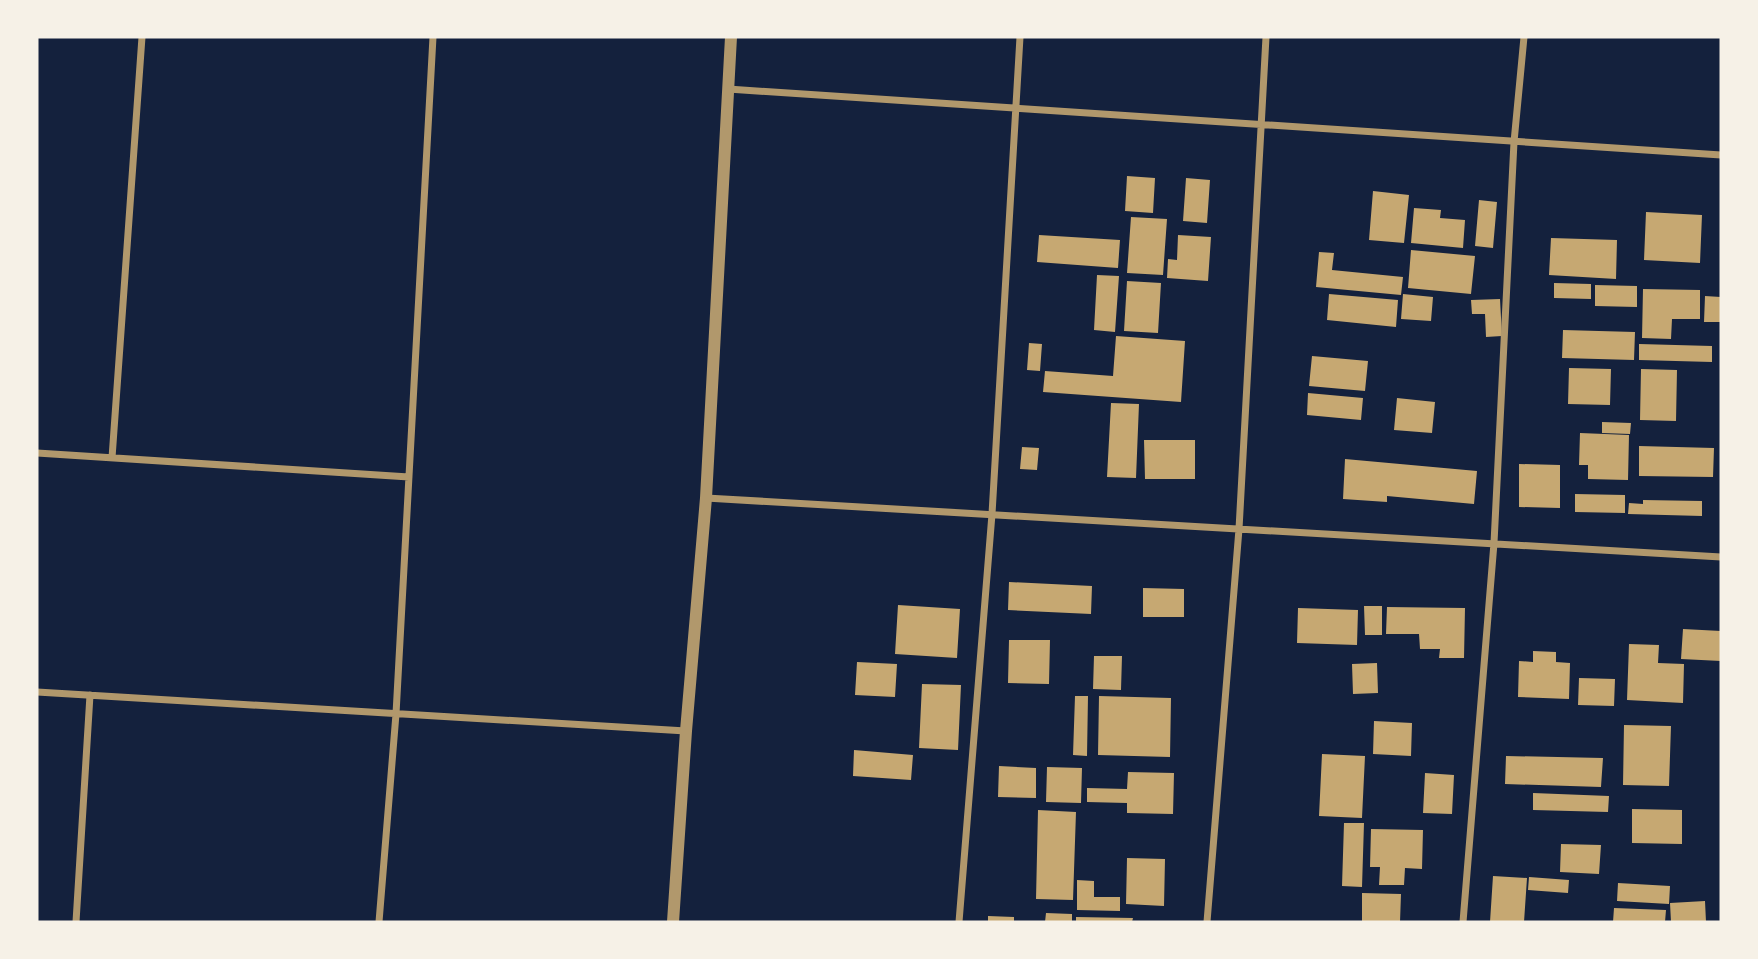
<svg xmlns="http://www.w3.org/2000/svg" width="1758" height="959" viewBox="0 0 1758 959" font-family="Mulish,sans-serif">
  <rect width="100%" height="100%" fill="#14213d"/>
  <path fill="#c6a872" d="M1127,176l28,2 -2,35 -28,-2z
    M1186,178l24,2 -3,43 -24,-2z
    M1373,191l36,4 -5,48 -35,-3z
    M1479,200l18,2 -4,46 -18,-2z
    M1414,208l27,2 -1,8 25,2 -2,28 -52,-5z
    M1646,212l56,3 -2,48 -56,-3z
    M1131,217l36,2 -4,56 -36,-2z
    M1039,235l81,5 -2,28 -81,-6z
    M1178,235l33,2 -3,44 -41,-3 1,-19 9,1z
    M1551,238l66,2 -1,39 -67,-4z
    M1411,250l64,6 -4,38 -63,-6z
    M1319,252l15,1 -2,17 71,7 -2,18 -85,-8z
    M1097,275l22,1 -4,56 -21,-2z
    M1127,281l34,2 -3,50 -34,-2z
    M1554,283l37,1v15l-37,-1z
    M1595,285l42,1v21l-42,-1z
    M1643,289l57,1v29h-28l-1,20 -29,-1z
    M1329,294l69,6 -2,27 -69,-7z
    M1403,294l30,3 -2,24 -30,-2z
    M1705,296l16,1v25h-17z
    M1500,299l2,37 -16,1 -1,-23h-13l-1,-14z
    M1563,330l72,2 -1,28 -72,-2z
    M1116,336l69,5 -4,61 -138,-10 2,-21 68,5z
    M1029,343l13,1 -2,27 -13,-1z
    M1639,344l73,2v16l-73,-2z
    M1312,356l56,5 -3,30 -56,-5z
    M1569,368l42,1 -1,36 -42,-1z
    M1641,369l36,1 -1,51 -36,-1z
    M1308,393l55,5 -2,22 -54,-5z
    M1397,398l38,4 -3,31 -38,-3z
    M1111,403l28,1 -3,74 -29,-1z
    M1602,422l29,1 -1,11 -28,-1z
    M1580,433l49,2 -1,45 -40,-1v-14h-9z
    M1144,440h51v39h-50z
    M1639,446l75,2 -1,29 -74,-1z
    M1022,447l17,1 -2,22 -17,-1z
    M1345,459l132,12 -3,33 -87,-8v6l-44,-3z
    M1519,464l41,1v43l-41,-1z
    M1575,494l50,1v18l-50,-1z
    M1643,500l59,1v15l-74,-2 1,-11 14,1z
    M1009,582l83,4 -1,28 -83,-4z
    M1143,588l41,1v28h-41z
    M898,605l62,4 -3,49 -62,-4z
    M1364,606h18v29h-17z
    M1387,607l78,1 -1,50h-25l1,-9h-20l-1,-15h-33z
    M1298,608l60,2 -1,35 -60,-2z
    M1683,629l38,2v30l-40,-2z
    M1009,640h41l-1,44 -41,-1z
    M1629,644l30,1 -1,18 26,1 -1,39 -56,-3z
    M1533,651l23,1v10l14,1 -1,36 -51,-2 1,-36 14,1z
    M1094,656h28l-1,34 -28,-1z
    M857,662l40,2 -2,33 -40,-2z
    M1377,663l1,30 -25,1 -1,-30z
    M1579,678l36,1 -1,27 -36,-1z
    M922,684l39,1 -3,65 -39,-2z
    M1075,696h13l-1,60 -14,-1z
    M1099,696l72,2 -1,59 -72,-2z
    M1374,721l38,2 -1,33 -38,-2z
    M1624,725l47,1 -2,60 -46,-1z
    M854,750l59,5 -2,25 -58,-4z
    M1322,754l43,2 -3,62 -43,-2z
    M1506,756l97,2 -2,29 -96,-3z
    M999,766l37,2v30l-38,-1z
    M1047,767l35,1 -1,35 -35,-1z
    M1128,772l46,1 -1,41 -46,-1v-10l-40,-1v-14l40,1z
    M1425,773l29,2 -2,39 -29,-1z
    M1533,793l76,3 -1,16 -75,-2z
    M1632,809l50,1v34l-50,-1z
    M1038,810l38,2 -3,88 -37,-1z
    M1344,823h20l-2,64 -20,-1z
    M1371,829l52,1 -1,39 -17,-1 -1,17h-25l1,-18h-10z
    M1561,844l40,1 -2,29 -39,-2z
    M1127,858l38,1 -1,47 -38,-2z
    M1493,876l34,2 -3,44h-34z
    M1529,877l40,3 -1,13 -40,-3z
    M1077,880l17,1v16h26v14l-43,-1z
    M1618,883l52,3 -1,18 -52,-3z
    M1362,893l39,1 -1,28h-38z
    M1705,901l1,21h-35l-1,-19z
    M1614,908l52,2 -1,12h-52z
    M1046,913l26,1v8h-27z
    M988,916l26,1v5h-26z
    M1076,917l57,1 -1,4h-56z"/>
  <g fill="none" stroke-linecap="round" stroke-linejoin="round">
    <path stroke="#b1986c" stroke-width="7" d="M728,89l993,66
      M37,453l372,24
      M112,458l30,-421
      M706,498l1015,59
      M37,692l649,39
      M76,922l14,-227
      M379,922l17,-208 37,-677
      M959,922l33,-408 28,-477
      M1207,922l32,-393 27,-492
      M1463,922l31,-379 20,-401 10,-105"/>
    <path stroke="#b1986c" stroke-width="12" d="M673,922l13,-191 20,-233 25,-461"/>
  </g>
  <rect width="1758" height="959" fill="none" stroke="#f6f1e7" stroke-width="77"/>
</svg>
